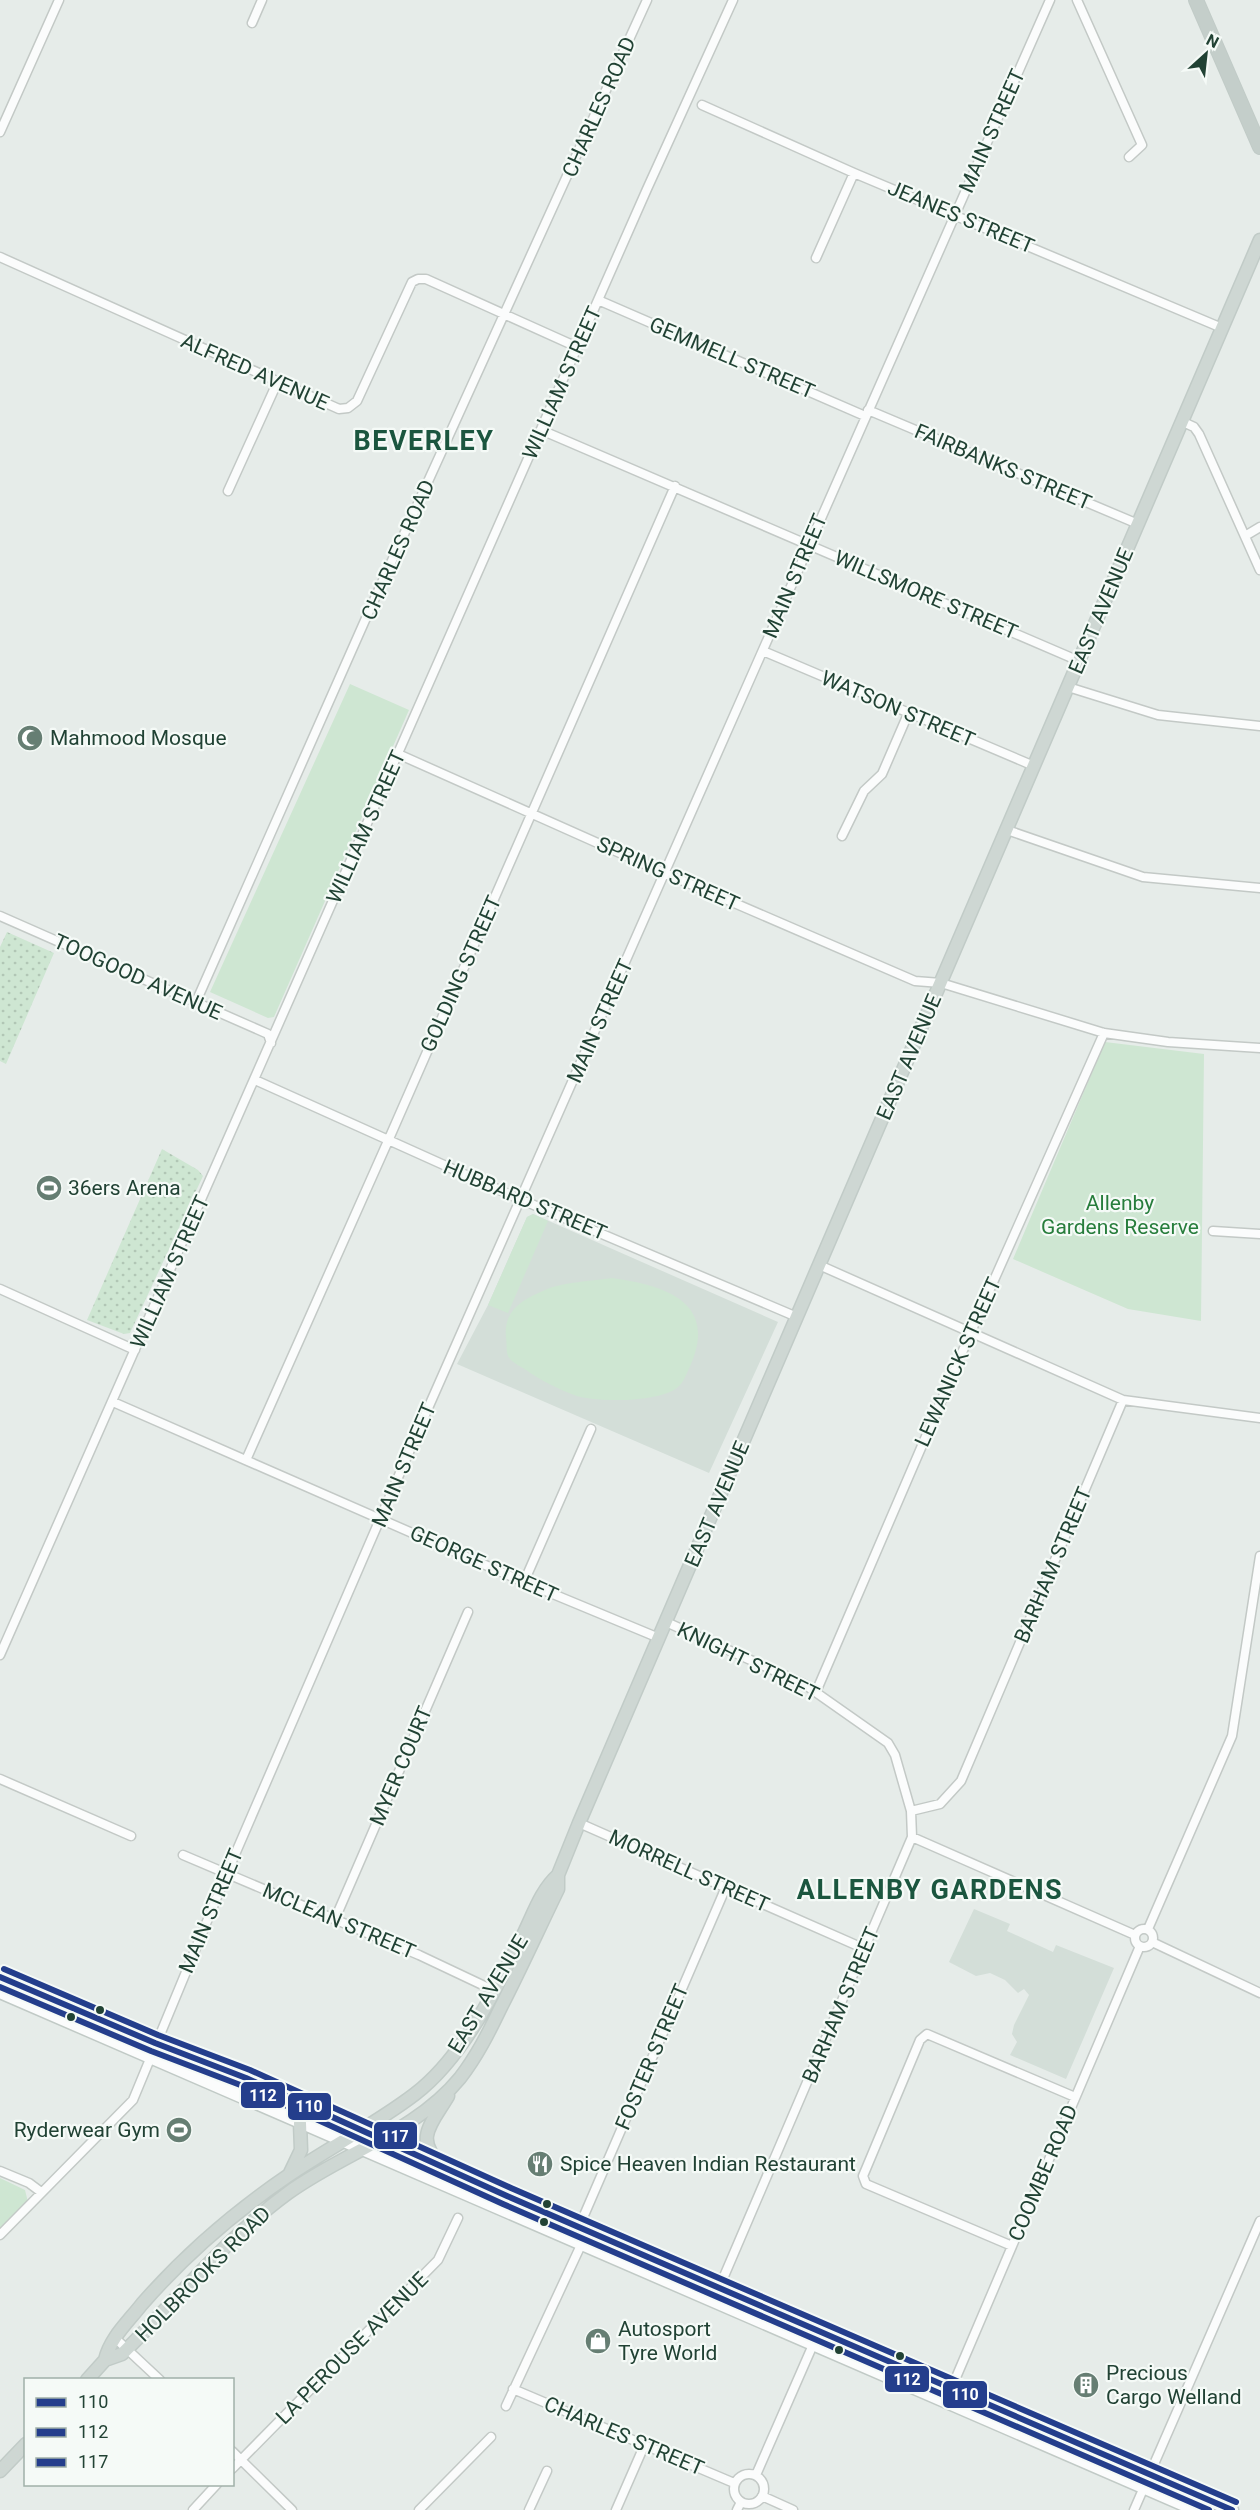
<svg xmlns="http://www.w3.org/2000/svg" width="1260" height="2510" viewBox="0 0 1260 2510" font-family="Roboto,sans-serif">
  <defs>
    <pattern id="grass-dots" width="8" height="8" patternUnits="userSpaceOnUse" patternTransform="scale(1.5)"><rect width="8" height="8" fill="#cee6d2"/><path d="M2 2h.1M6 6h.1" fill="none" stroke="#b1c6b5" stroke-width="1.8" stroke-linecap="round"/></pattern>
  </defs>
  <rect width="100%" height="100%" fill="#e6ece9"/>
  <path fill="#d3ded8" d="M533,1214l245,108 -69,151 -252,-109 31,-59 39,-88z
    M974,1909l36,15 -3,7 46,21 3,-7 58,23 -48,111 -56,-24 7,-13 -5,-8 2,-9 15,-30 -5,-6 -6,4 -13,-13 -15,-7 -14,3 -27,-14z"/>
  <path fill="url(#grass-dots)" d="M7,932l47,21 -48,111 -6,-3v-114z
    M162,1149l36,21 5,6 -73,157 -6,1 -37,-14z"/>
  <path fill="#cee6d2" d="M350,684l59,26 -135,307 -6,1 -58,-26z
    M1105,1042l99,12 -3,267 -73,-12 -115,-50z
    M533,1214l15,7 -40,92 -20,-8 39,-88z
    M612,1278c59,8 109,27 75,95 -2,4 -4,9 -7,12 -15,18 -85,18 -106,10 -16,-6 -34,-15 -48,-25 -6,-4 -15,-8 -18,-14 -2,-5 -1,-13 -2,-18 -3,-28 16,-38 39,-48 17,-8 48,-9 67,-12z
    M0,2178l25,12 3,12 -28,28z"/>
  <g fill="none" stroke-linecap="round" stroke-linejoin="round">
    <defs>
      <path id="minor" d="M1077,0l65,145 -13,12
        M252,23l10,-23
        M702,105l152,68 368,155
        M0,132l59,-132
        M0,257l339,152 9,-1 9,-7 55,-119 6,-3h8l151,68
        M816,258l38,-85
        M598,300l267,116
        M868,410l270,114
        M1181,421l13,6 5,7 61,136
        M541,430l538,231
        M228,491l49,-108
        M1245,536l15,-9
        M763,651l271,115
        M1068,687l90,28 102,11
        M398,754l260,116 257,111 26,2 163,50 64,9 92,6
        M1007,830l136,47 117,11
        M842,836l22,-45 18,-17 26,-60
        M0,916l268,118 3,9
        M196,1002l174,-393 277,-609
        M255,1080l260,117 282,120
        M1213,1231l47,3
        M819,1265l304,135 137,18
        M0,1289l135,61
        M113,1402l411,180 135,56
        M246,1460l142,-319 287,-655
        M524,1582l67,-153
        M666,1622l138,62 84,59 7,12 16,56
        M0,1655l647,-1466 86,-189
        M816,1692l154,-358 134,-301
        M0,1779l131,57
        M579,1823l286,126
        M912,1837l223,98
        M183,1855l236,100 74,35
        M335,1919l133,-307
        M1135 1938a9 9 0 1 1 18 0a9 9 0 1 1-18 0Z
        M1148,1929l84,-193 28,-180
        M1152,1942l108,51
        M0,2171l29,12 12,9
        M0,2235l133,-135 94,-227 198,-458 625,-1415
        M1012,2246l-146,-62 -3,-8 57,-136 7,-6 148,63
        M713,2302l199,-465 -1,-26 29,-7 21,-23 162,-381
        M115,2338l45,42
        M513,2389l221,94
        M946,2401l194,-455
        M506,2406l75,-161 -2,-18 147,-340
        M232,2451l60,59
        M232,2469l206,-209 20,-42
        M734 2489a15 15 0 1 1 30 0a15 15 0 1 1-30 0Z
        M756,2475l63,-144
        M762,2496l31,14
        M193,2510l24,-26
        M419,2510l72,-73
        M529,2510l18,-39
        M616,2510l28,-64
        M737,2510l4,-8
        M1134,2510l126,-289"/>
      <path id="secondary" d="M0,1977l155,66 91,35 261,118 725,314
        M0,1992l1196,518"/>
      <path id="primary" d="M442,2165c-30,-26 -9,-43 6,-69
        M290,2173l11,-23 -1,-27
        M105,2360c5,-22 23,-38 37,-56 42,-48 94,-93 147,-129 41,-28 87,-51 126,-81 47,-36 79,-101 105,-153 12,-22 19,-49 38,-66
        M87,2380l18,-20 17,-6c55,-54 103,-115 166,-161 55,-40 128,-61 172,-115 17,-22 29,-46 41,-71 20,-39 38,-79 57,-118v-14l21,-52 681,-1583
        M0,2471l26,-27"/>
      <path id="trunk" d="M1196,0l64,147"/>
    </defs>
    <use href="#minor" stroke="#c3c9c6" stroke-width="11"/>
    <use href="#secondary" stroke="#c1cac6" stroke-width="15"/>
    <use href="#primary" stroke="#c1cbc7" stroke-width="15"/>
    <use href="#trunk" stroke="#c1cbc7" stroke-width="16"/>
    <use href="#minor" stroke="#fbfcfc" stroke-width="8"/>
    <use href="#secondary" stroke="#fbfcfc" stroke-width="12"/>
    <use href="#primary" stroke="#ced7d3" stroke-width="12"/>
    <use href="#trunk" stroke="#c4ceca" stroke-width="14"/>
    <defs>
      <path id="bus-1" d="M0,1977l155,66 91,35 261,118 725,314"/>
      <path id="bus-2" d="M0,1987l151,64 92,35 260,118 706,306"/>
      <path id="bus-3" d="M4,1969l154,66 92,35 261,118 725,314"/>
    </defs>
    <use href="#bus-1" stroke="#f5faf7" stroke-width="10"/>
    <use href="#bus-2" stroke="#f5faf7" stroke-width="10"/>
    <use href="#bus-3" stroke="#f5faf7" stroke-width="10"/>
    <use href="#bus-1" stroke="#243e8c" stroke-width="6"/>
    <use href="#bus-2" stroke="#243e8c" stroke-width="6"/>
    <use href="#bus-3" stroke="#243e8c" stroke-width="6"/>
  </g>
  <defs>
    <symbol id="mosque-disc" viewBox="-11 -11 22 22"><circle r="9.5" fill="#667e73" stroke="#f5faf7"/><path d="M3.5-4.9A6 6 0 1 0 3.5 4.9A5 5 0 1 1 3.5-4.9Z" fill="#fff"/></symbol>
    <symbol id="stadium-disc" viewBox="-11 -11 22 22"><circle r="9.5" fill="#667e73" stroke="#f5faf7"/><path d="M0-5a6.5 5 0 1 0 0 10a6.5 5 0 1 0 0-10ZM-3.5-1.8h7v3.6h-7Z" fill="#fff"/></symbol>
    <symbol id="restaurant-disc" viewBox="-11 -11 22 22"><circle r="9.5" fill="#667e73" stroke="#f5faf7"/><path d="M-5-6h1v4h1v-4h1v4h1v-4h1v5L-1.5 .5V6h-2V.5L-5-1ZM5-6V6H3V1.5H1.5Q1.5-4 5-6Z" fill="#fff"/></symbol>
    <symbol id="shop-disc" viewBox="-11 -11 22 22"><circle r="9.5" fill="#667e73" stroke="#f5faf7"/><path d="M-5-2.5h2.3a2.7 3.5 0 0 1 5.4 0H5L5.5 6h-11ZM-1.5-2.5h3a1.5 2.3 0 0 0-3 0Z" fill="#fff"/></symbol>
    <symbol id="building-disc" viewBox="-11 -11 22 22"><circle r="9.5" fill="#667e73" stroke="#f5faf7"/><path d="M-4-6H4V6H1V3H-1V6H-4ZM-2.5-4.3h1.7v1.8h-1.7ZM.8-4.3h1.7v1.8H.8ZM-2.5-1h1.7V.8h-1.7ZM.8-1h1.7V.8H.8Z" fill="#fff"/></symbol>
  </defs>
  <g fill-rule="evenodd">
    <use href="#mosque-disc" x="15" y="723" width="30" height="30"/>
    <use href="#stadium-disc" x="34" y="1173" width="30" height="30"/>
    <use href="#stadium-disc" x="164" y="2115" width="30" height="30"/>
    <use href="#restaurant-disc" x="525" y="2149" width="30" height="30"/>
    <use href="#shop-disc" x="583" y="2326" width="30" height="30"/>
    <use href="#building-disc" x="1071" y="2370" width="30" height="30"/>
  </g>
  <g fill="#214234" stroke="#f5faf7" stroke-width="2">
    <circle cx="100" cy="2010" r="5"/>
    <circle cx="71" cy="2017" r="5"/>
    <circle cx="547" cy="2204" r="5"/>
    <circle cx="544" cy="2222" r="5"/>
    <circle cx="839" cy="2350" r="5"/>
    <circle cx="900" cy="2356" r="5"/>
  </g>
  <g text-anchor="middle" stroke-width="4.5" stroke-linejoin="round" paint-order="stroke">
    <g font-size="21" fill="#214234" stroke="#f5faf7">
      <text transform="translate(599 107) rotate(-66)" y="7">CHARLES ROAD</text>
      <text transform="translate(992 131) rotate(-66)" y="7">MAIN STREET</text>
      <text transform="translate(961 217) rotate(23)" y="7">JEANES STREET</text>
      <text transform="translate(732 358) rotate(23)" y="7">GEMMELL STREET</text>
      <text transform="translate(255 372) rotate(24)" y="7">ALFRED AVENUE</text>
      <text transform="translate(562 383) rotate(-66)" y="7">WILLIAM STREET</text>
      <text transform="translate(1003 467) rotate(23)" y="7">FAIRBANKS STREET</text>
      <text transform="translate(398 550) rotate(-66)" y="7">CHARLES ROAD</text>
      <text transform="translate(795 576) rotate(-67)" y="7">MAIN STREET</text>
      <text transform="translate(926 595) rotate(23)" y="7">WILLSMORE STREET</text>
      <text transform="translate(1101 611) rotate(-67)" y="7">EAST AVENUE</text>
      <text transform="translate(898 709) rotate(23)" y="7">WATSON STREET</text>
      <text transform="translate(366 827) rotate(-66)" y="7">WILLIAM STREET</text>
      <text transform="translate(668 874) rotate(24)" y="7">SPRING STREET</text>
      <text transform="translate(461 974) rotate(-66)" y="7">GOLDING STREET</text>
      <text transform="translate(138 977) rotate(24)" y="7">TOOGOOD AVENUE</text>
      <text transform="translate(600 1021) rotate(-66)" y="7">MAIN STREET</text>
      <text transform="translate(909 1057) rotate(-67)" y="7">EAST AVENUE</text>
      <text transform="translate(525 1200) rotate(23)" y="7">HUBBARD STREET</text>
      <text transform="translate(170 1272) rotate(-66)" y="7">WILLIAM STREET</text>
      <text transform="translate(958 1362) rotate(-66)" y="7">LEWANICK STREET</text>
      <text transform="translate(404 1465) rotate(-67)" y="7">MAIN STREET</text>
      <text transform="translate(717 1504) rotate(-67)" y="7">EAST AVENUE</text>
      <text transform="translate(484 1564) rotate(24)" y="7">GEORGE STREET</text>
      <text transform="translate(1053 1565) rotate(-67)" y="7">BARHAM STREET</text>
      <text transform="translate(748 1662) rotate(26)" y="7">KNIGHT STREET</text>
      <text transform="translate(401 1766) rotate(-67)" y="7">MYER COURT</text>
      <text transform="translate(689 1871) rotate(24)" y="7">MORRELL STREET</text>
      <text transform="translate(211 1911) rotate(-67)" y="7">MAIN STREET</text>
      <text transform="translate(339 1921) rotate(23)" y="7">MCLEAN STREET</text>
      <text transform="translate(488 1994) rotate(-59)" y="7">EAST AVENUE</text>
      <text transform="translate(841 2005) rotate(-67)" y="7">BARHAM STREET</text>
      <text transform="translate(652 2057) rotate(-67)" y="7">FOSTER STREET</text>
      <text transform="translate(1043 2173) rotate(-67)" y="7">COOMBE ROAD</text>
      <text transform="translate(203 2274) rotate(-45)" y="7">HOLBROOKS ROAD</text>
      <text transform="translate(352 2348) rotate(-45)" y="7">LA PEROUSE AVENUE</text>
      <text transform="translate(624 2436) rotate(23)" y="7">CHARLES STREET</text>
    </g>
    <g font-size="21" fill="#214234" stroke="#f5faf7" text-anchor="start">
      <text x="50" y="745">Mahmood Mosque</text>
      <text x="68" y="1195">36ers Arena</text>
      <text x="160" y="2137" text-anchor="end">Ryderwear Gym</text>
      <text x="560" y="2171">Spice Heaven Indian Restaurant</text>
      <text x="618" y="2336">Autosport<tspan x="618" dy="24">Tyre World</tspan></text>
      <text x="1106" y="2380">Precious<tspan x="1106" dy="24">Cargo Welland</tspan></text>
    </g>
    <g font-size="21" fill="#277d3c" stroke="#f5faf7">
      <text x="1120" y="1210">Allenby<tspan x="1120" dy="24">Gardens Reserve</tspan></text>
    </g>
    <g font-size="27" font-weight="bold" letter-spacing="1.5" fill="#1b563f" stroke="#f5faf7">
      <text x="424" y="450">BEVERLEY</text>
      <text x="930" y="1899">ALLENBY GARDENS</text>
    </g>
  </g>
  <g stroke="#f5faf7" stroke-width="2">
    <rect x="240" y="2081" width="46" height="28" rx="6" fill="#243e8c"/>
    <rect x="287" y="2092" width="45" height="29" rx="6" fill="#243e8c"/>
    <rect x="373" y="2121" width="45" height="29" rx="6" fill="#243e8c"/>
    <rect x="884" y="2365" width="46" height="28" rx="6" fill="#243e8c"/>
    <rect x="942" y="2380" width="46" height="29" rx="6" fill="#243e8c"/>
  </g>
  <g font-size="16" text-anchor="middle" font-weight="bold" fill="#fff">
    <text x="263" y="2101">112</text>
    <text x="309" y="2112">110</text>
    <text x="395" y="2142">117</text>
    <text x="907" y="2385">112</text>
    <text x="965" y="2400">110</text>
  </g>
  <rect x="24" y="2378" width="210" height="108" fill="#f5faf7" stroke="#a0b0a9" stroke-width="1.5"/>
  <rect x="36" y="2398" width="30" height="9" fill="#243e8c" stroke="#a0b0a9" stroke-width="1.5"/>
  <text x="78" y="2408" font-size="18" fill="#214234">110</text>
  <rect x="36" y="2428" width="30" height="9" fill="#243e8c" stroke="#a0b0a9" stroke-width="1.5"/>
  <text x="78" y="2438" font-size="18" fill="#214234">112</text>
  <rect x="36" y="2458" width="30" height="9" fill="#243e8c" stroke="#a0b0a9" stroke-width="1.5"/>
  <text x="78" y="2468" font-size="18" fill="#214234">117</text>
  <g transform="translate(1206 54) rotate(27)" stroke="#f5faf7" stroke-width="4.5" paint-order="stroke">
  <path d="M0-4.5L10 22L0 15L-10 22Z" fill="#214234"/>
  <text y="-9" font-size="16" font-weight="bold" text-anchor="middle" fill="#214234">N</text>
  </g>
</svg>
